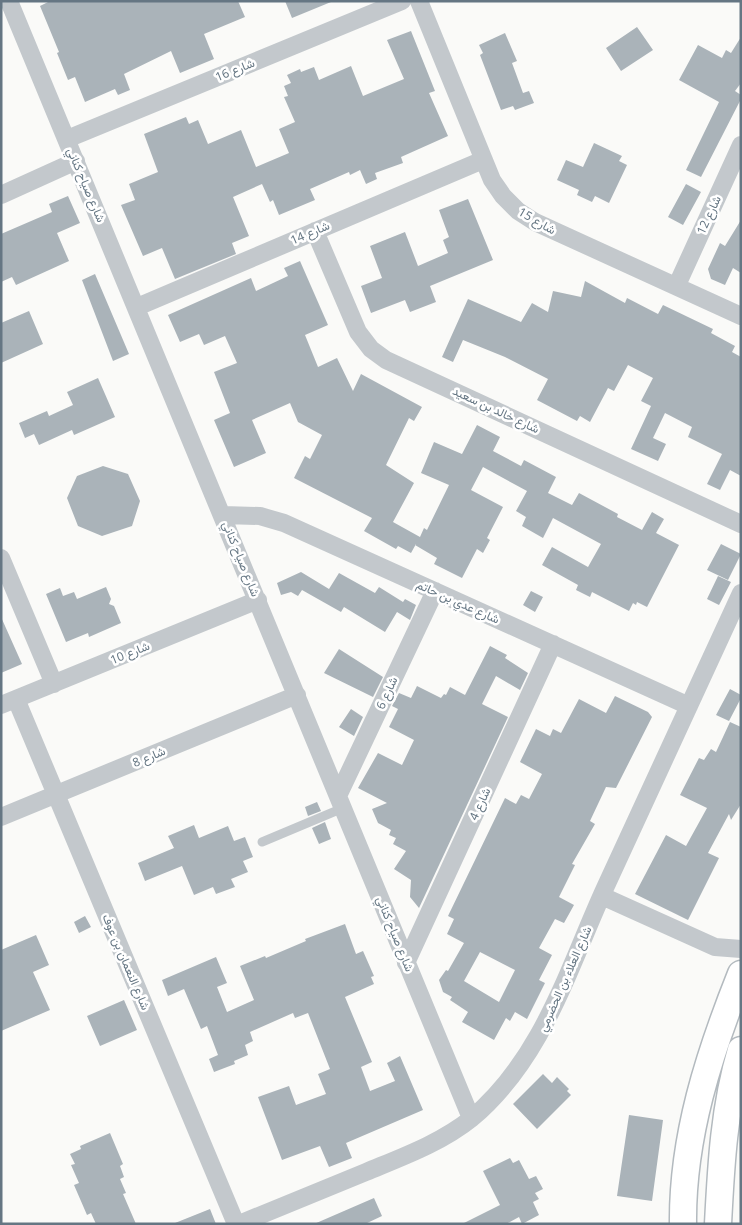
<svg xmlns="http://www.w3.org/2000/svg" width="742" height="1225" viewBox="0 0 742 1225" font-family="'Noto Sans',Vazirmatn,sans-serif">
  <rect width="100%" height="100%" fill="#fafaf8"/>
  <path fill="#aab3b9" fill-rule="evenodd" d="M50,1h188l7,16 -41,17 10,25 -34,14 -9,-22 -47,23 6,16 -12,5 -3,-6 -30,13 -10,-25 -7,3 -11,-27 2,-1 -19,-46z
    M285,1h45l1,1 -39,16z
    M637,27l16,23 -32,21 -15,-23z
    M411,31l24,60 -6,2 19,43 -47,21 2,6 -28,10 2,6 -11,5 -6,-14 -10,5 -1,-3 -39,17 5,11 -36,15 -6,-15 -3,2 -8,-18 -29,13 16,39 -17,7 4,11 -61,25 -13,-31 -19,8 -22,-51 14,-5 -6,-16 29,-12 -14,-38 42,-17 3,7 9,-4 10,24 33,-14 15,37 33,-14 -10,-24 16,-7 -11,-25 4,-1 -4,-10 7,-3 -4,-8 13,-6 1,3 13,-5 5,13 32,-14 12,30 41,-17 -17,-39z
    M505,33l12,28 -5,2 11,30 6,-2 5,12 -19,7 -2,-4 -12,4 -21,-55 3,-2 -4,-8z
    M741,37v46l-6,8 6,4v4l-40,78 -15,-7 33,-68 -40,-22 19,-35 24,13 4,-8 5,3z
    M594,143l28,13 -3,5 8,4 -18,38 -14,-7 -3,6 -15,-7 2,-5 -22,-10 9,-20 17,7z
    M686,184l15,8 -18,33 -15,-8z
    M68,196l12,27 -23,10 12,28 -53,24 -4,-8 -11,5v-48l51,-22 -3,-8z
    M468,199l25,61 -63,26 6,16 -26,10 -5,-12 -34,13 -10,-27 21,-8 -12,-32 35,-14 13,34 30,-13 -5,-13 6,-3 -10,-27z
    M741,220v53l-8,-5 -8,17 -14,-6 -3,-10 12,-26 5,3z
    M300,261l28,64 -23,10 13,32 19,-9 16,33 8,-17 61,33 -8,14 -5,-3 -23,47 28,18 -21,39 27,15 4,-9 3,2 22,-45 -28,-12 13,-31 28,12 15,-29 23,12 -7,14 28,15 3,-6 32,17 -8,16 24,12 7,-12 39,21 -1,3 25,13 10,-18 12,7 -8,14 23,12 -32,62 -10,-5 -1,3 -3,-2 -4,8 -37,-19 -2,5 -14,-7 2,-5 -36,-20 10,-18 36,20 13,-23 -48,-26 -10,20 -21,-12 4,-9 -10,-6 11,-20 -44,-24 -12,23 32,17 -16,31 3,2 -7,13 -6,-4 -15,29 -28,-14 3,-6 -22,-13 1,-1 -5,9 -13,-7 -2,3 -32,-18 8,-13 -78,-40 11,-22 5,3 12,-24 -24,-13 -8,-19 -38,17 14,33 -32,14 -20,-47 16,-7 -16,-41 23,-9 -12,-27 -21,9 -5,-11 -19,8 -12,-27 83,-37 5,13 32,-15 -4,-8z
    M95,274l34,80 -16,7 -31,-81z
    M585,281l40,22 2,-5 31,16 5,-9 50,24 -2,4 24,13 -3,6 9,5v119l-11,-6 -10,20 -13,-6 15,-30 -34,-17 4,-10 -27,-14 -12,25 13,6 -8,17 -27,-12 20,-43 -10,-5 12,-23 -25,-13 -14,26 -6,-3 -18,34 -10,-6 -3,5 -40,-21 11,-21 -43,-22 -42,-17 -10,22 -11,-5 26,-58 53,23 11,-19 16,9 5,-21 28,6z
    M29,311l14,33 -42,19v-40z
    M98,378l17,39 -41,18 -2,-5 -33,15 -5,-11 -9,4 -6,-15 28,-12 2,5 24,-11 -6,-13z
    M103,466l25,8 12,27 -8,25 -30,10 -24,-10 -11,-28 10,-22z
    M721,544l20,10 -13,26 -21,-10z
    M301,572l28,17 10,-16 36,20 4,-6 24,15 2,-3 11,6 -6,15 -13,-8 -12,20 -41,-25 -3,5 -39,-22 -4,6 -7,-4 -10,3 -4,-12z
    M718,576l13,6 -12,23 -12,-6z
    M106,587l5,12 -2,5 5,2 7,17 -32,14 -1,-4 -22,9 -20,-48 14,-6 3,8 11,-4 3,7z
    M531,591l12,6 -8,15 -12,-7z
    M1,617l21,47 -21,9z
    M490,646l17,9 -2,3 23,15 -8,17 -24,-14 -14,28 26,13 -89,191 -9,-11 1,-17 -17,-11 12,-18 -13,-7 3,-6 -7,-3 2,-5 -13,-7 -6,-14 15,-6 -29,-15 20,-35 24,12 12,-25 -25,-13 9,-18 -6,-3 7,-13 12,5 6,-12 24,12 3,-4 2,1 4,-8 15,8z
    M339,649l44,28 -10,20 -49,-24z
    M730,689l11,6v3l-12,23 -13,-6z
    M615,696l33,16 4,5 -36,71 -10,-1 -16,34 5,3 -23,40 3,1 -16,32 15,8 -10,18 -9,-4 -16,29 13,7 -13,25 6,3 -18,36 -12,-7 -5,9 -4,-3 -12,22 -32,-18 6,-10 -18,-12 2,-3 -9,-5 -4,-12 7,-10 2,1 16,-28 -17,-9 7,-15 -6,-3 57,-118 11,6 5,-9 8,4 13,-25 -22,-12 16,-33 14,7 3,-7 8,4 18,-34 27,14zM480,952l35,18 -16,32 -35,-21z
    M351,709l12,8 -9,19 -15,-9z
    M730,722l11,5v77l-10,16 -2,-6 -21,39 11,5 -31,62 -53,-26 31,-59 20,11 21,-38 -27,-13 19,-37 5,2 7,-11 5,3z
    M317,802l4,9 -13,5 -3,-9z
    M325,822l6,17 -12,5 -7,-16z
    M194,825l5,13 29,-12 6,15 11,-4 8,20 -10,4 5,11 -17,7 4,8 -19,7 -3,-7 -19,8 -12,-29 -37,15 -7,-18 36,-15 -6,-12z
    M85,916l6,11 -12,6 -5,-11z
    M345,924l11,30 7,-3 11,25 -3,1 3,7 -29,13 27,65 -11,5 9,24 25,-10 -8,-18 13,-7 23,54 -77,33 6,15 -23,9 -9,-21 -38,14 -24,-63 31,-11 7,19 30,-11 -8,-20 12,-5 -22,-56 -13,5 -2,-5 -43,19 3,9 -8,4 3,10 -14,6 1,3 -21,8 -5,-13 9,-4 -11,-29 -6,3 -17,-40 -16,7 -6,-16 54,-23 11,26 -10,4 10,25 27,-12 -14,-34 25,-10 1,2 40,-17 -1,-2z
    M36,935l13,30 -16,7 17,38 -49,21v-81z
    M124,1000l13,30 -37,16 -13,-30z
    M543,1074l9,9 5,-6 12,12 -2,2 4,4 -34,34 -24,-25z
    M629,1115l34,5 -11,81 -35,-5z
    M110,1133l13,31 -3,2 4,11 -4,2 6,14 -3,1 13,30h-40l-5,-11 -4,2 -13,-30 5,-2 -8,-18 4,-1 -5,-10 11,-5 -1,-3z
    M510,1158l3,5 6,-3 10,19 7,-3 7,13 -8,4 4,6 -6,3 6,13 -17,9 -3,-7 -13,7h-44l38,-19 -17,-34z
    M374,1198l8,18 -17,8h-51z
    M210,1209l6,15h-41v-1z"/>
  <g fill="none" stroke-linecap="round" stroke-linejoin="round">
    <defs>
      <path id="secondary" d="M683,1224c-1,-87 26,-170 58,-250
        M718,1224c3,-59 6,-117 23,-174"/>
    </defs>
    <use href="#secondary" stroke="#b3babf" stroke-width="29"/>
    <path stroke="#c3c8cc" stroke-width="9" d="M262,842l81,-34"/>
    <path stroke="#c3c8cc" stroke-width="18" d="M9,1l462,1117
      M419,1l73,179 11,16 15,15 17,11 206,94
      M67,139l335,-138
      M1,195l75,-34
      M315,231l43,101 13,17 15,11 355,164
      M677,285l64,-140
      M137,307l346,-147
      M223,515l37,1 24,7 405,183
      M1,558l53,126
      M16,699l220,525
      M1,705l257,-105
      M338,796l97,-205
      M1,817l296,-122
      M602,896l113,51 26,2
      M406,963l147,-319
      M239,1224c43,-18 85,-35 127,-52 36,-15 75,-29 106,-54 71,-60 96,-149 133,-230 45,-98 91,-197 136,-295"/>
    <use href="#secondary" stroke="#fff" stroke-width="26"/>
  </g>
  <g text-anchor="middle" stroke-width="5" stroke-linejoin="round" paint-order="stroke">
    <g font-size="12" fill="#657683" stroke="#fff">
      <text transform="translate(235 70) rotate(-22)" y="4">شارع 16</text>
      <text transform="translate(86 185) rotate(67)" y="4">شارع صياح كناني</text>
      <text transform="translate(709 215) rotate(-65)" y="4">شارع 12</text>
      <text transform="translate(537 221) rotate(30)" y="4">شارع 15</text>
      <text transform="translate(310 233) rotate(-23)" y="4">شارع 14</text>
      <text transform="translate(496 410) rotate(25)" y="4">شارع خالد بن سعيد</text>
      <text transform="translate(241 559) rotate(68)" y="4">شارع صياح كناني</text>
      <text transform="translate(458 602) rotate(24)" y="4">شارع عدي بن حاتم</text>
      <text transform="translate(130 653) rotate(-22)" y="4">شارع 10</text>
      <text transform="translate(387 693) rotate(-65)" y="4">شارع 6</text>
      <text transform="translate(149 757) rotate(-23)" y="4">شارع 8</text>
      <text transform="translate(480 804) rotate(-65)" y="4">شارع 4</text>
      <text transform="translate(395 934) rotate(68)" y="4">شارع صياح كناني</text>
      <text transform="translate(126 962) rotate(67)" y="4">شارع النعمان بن عوف</text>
      <text transform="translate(565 979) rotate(-66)" y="4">شارع العلاء بن الحضرمي</text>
    </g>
  </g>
  <rect width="742" height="1225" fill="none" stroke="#657683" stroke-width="5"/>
</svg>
